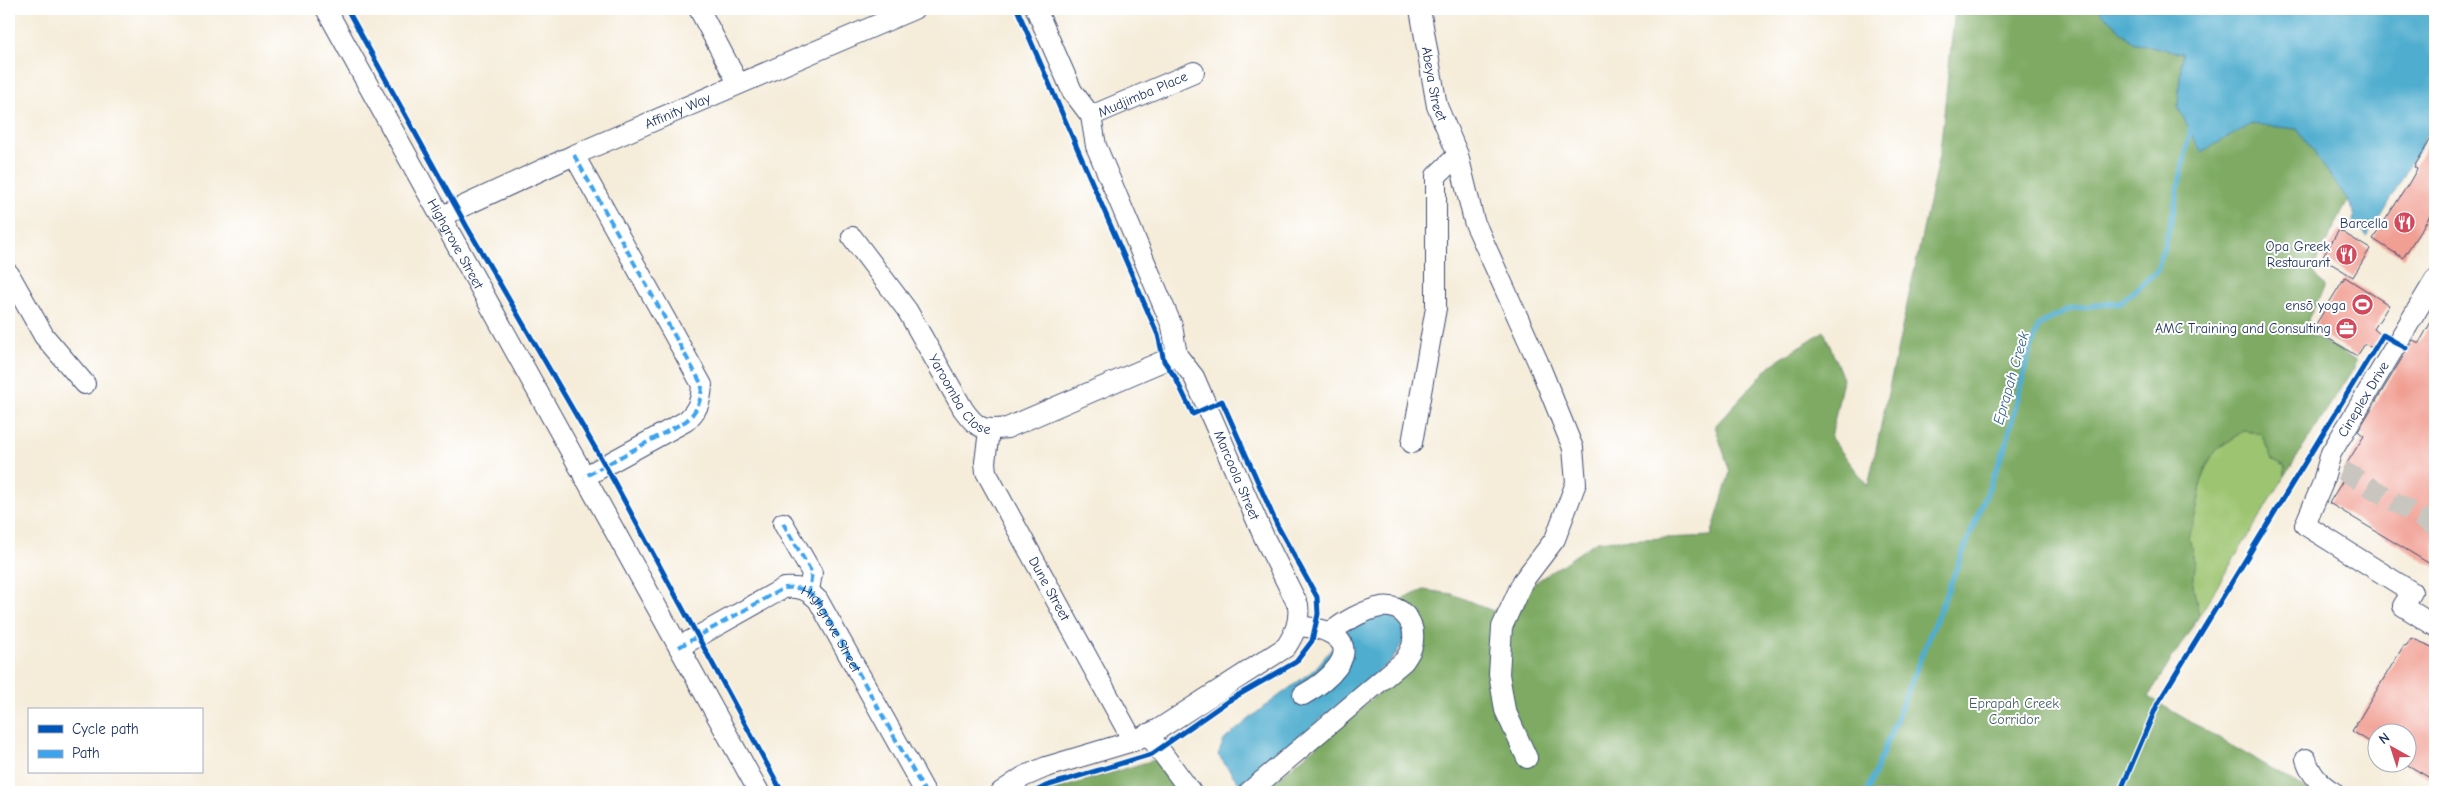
<svg xmlns="http://www.w3.org/2000/svg" width="2444" height="801" viewBox="0 0 2444 801" font-family="'Comic Neue',sans-serif">
  <rect width="100%" height="100%" fill="#fff"/>
  <filter id="ink" filterUnits="userSpaceOnUse"><feTurbulence type="fractalNoise" baseFrequency=".02" numOctaves="2"/><feDisplacementMap in="SourceGraphic" scale="10" xChannelSelector="R" yChannelSelector="G"/><feConvolveMatrix kernelMatrix="1 2 1 2 8 2 1 2 1" color-interpolation-filters="sRGB"/></filter>
  <filter id="wash" filterUnits="userSpaceOnUse"><feTurbulence type="fractalNoise" baseFrequency=".0096" numOctaves="4" result="noise"/><feDisplacementMap in="SourceGraphic" scale="20" xChannelSelector="R" yChannelSelector="G"/><feGaussianBlur stdDeviation="1.12" result="paint"/><feColorMatrix in="noise" values="0 0 0 0 0 0 0 0 0 0 0 0 0 0 0 0 0 1.4 0 .05"/><feComposite in="paint" operator="in"/></filter>
  <g filter="url(#wash)">
    <rect width="100%" height="100%" fill="#f5ecd9"/>
    <path fill="#9dc571" stroke="#5c7a68" d="M2243,431l18,2 11,26 13,7v10l-86,140 -6,-30 2,-21 -7,-28 8,-24 7,-39 11,-22z"/>
    <path fill="#7eaa63" stroke="#4c6c60" d="M1955,9h145v2l32,31 50,11 -4,54 74,17 45,5 51,71 -36,70 13,17 -17,32 3,15 45,27 -5,11 -66,104v-10l-13,-7 -11,-26 -18,-2 -29,21 -11,22 -7,39 -7,24 6,28 -2,21 6,30 -51,81 163,95h-1049l147,-125 -9,-67 24,-10 28,4 41,17 104,-70 114,-5 19,-64 -15,-46 56,-61 53,-34 19,48 -12,59 37,48 72,-335z
      M1157,759l25,33h-134z"/>
    <path fill="#50adcf" stroke="#366e96" d="M2100,9h335v111l-53,95 -16,21 -13,-13 1,-11 -6,-12 -51,-71 -45,-5 -51,28 -23,-45 4,-54 -50,-11 -32,-31z
      M1389,613l14,14v15l-11,18 -151,126 -23,-31 6,-15 36,-30 55,-41 35,-42z"/>
    <g fill="none" stroke-linecap="round" stroke-linejoin="round">
      <path stroke="#50adcf" stroke-width="5.5" d="M1867,792l139,-347 22,-88 11,-32 30,-16 52,-7 36,-31 15,-53 20,-96"/>
    </g>
    <g id="blocks">
      <path fill="#f19f93" d="M2435,132v76l-32,50 -30,-19 36,-56 8,-14 -3,-2z
        M2339,230l31,19 -17,28 -31,-19z
        M2345,277l44,28 -15,24 6,5 -8,14 -7,-4 -8,12 -44,-27z
        M2435,315v252l-106,-64 18,-29 -5,-3 22,-35 -6,-5 55,-91 6,3z
        M2411,638l24,10v133l-29,-17v-30h-30v12l-24,-15 52,-86 2,1z"/>
    </g>
  </g>
  <g filter="url(#ink)">
    <use href="#blocks" fill-opacity="0" stroke="#3c4b70" stroke-width="1"/>
    <g fill="none" stroke-linecap="round" stroke-linejoin="round">
      <path stroke="#c9c6c0" stroke-width="20" stroke-dasharray="20 10" stroke-linecap="butt" d="M2342,470l93,56"/>
      <defs>
        <g id="minor">
          <path id="s1" d="M326,9l433,783"/>
          <path d="M699,9l39,74"/>
          <path id="s2" d="M1420,9l17,97 21,49 16,66 64,141 35,86 3,35 -21,56 -32,42 -21,46 -3,47 6,36 22,48"/>
          <path id="s3" d="M1091,116l103,-44"/>
          <path d="M574,155l128,230c-1,16 -4,25 -16,36l-102,56"/>
          <path id="s4" d="M442,216l132,-61 340,-146"/>
          <path id="s5" d="M852,237l55,73 56,99c14,20 20,22 44,19l170,-73"/>
          <path d="M9,274l35,62 41,48"/>
          <path d="M2435,280l-104,173 -9,32 -17,40 107,67 -9,14 32,20"/>
          <path id="s6" d="M989,431l-4,31 1,10 147,269"/>
          <path d="M1412,443l24,-135v-132l22,-21"/>
          <path d="M783,523l29,50 -3,18"/>
          <path d="M1297,626c10,1 22,2 31,6 39,19 -5,52 -25,63"/>
          <path d="M679,647l105,-59c16,-1 23,1 34,12l107,192"/>
          <path d="M1148,734l43,58"/>
          <path d="M2306,759c5,16 13,24 27,33"/>
          <path d="M1001,792l22,-15 23,-10 87,-26 26,-12 127,-82c9,-14 14,-25 12,-42l-34,-68 -70,-160 -17,-22 -5,-29 -76,-180 -5,-30 -19,-25 -36,-82"/>
          <path d="M1249,792l155,-131c4,-6 9,-13 9,-21 2,-19 -12,-36 -32,-33 -17,3 -38,15 -51,26"/>
        </g>
      </defs>
      <use href="#minor" stroke="#3c4b70" stroke-width="22"/>
      <use href="#minor" stroke="#fff" stroke-width="20"/>
      <g stroke="#3da3ed" stroke-width="4" stroke-dasharray="8 4" stroke-linecap="butt">
        <path d="M574,155l128,230c-1,16 -4,25 -16,36l-102,56"/>
        <path d="M783,523l29,50 -3,18"/>
        <path id="s7" d="M679,647l105,-59c16,-1 23,1 34,12l107,192"/>
      </g>
      <defs>
        <path id="cycleway" d="M347,9l120,218 138,238 177,327
          M1017,9l141,326 6,26 11,16 18,37 29,-13 55,124 40,72 1,17 -6,27 -16,21 -68,39 -76,53 -106,32 -12,6
          M2120,792l38,-89 225,-368 23,13"/>
      </defs>
      <use href="#cycleway" stroke="#fff" stroke-width="8"/>
      <use href="#cycleway" stroke="#0057b8" stroke-width="5"/>
    </g>
  </g>
  <defs>
    <symbol id="restaurant-disc" viewBox="-11 -11 22 22"><circle r="9.5" fill="#d1495b" stroke="#fff"/><path d="M-5-6h1v4h1v-4h1v4h1v-4h1v5L-1.5 .5V6h-2V.5L-5-1ZM5-6V6H3V1.5H1.5Q1.5-4 5-6Z" fill="#fff"/></symbol>
    <symbol id="stadium-disc" viewBox="-11 -11 22 22"><circle r="9.5" fill="#d1495b" stroke="#fff"/><path d="M0-5a6.5 5 0 1 0 0 10a6.5 5 0 1 0 0-10ZM-3.5-1.8h7v3.6h-7Z" fill="#fff"/></symbol>
    <symbol id="office-disc" viewBox="-11 -11 22 22"><circle r="9.5" fill="#d1495b" stroke="#fff"/><path d="M-6-3h4V-5.5h4V-3h4V5H-6ZM-1-4.5V-3h2v-1.5ZM-6 0V1H6V0Z" fill="#fff"/></symbol>
  </defs>
  <g fill-rule="evenodd">
    <use href="#restaurant-disc" x="2392" y="210" width="25" height="25"/>
    <use href="#restaurant-disc" x="2334" y="242" width="25" height="25"/>
    <use href="#stadium-disc" x="2350" y="292" width="25" height="25"/>
    <use href="#office-disc" x="2334" y="316" width="25" height="25"/>
  </g>
  <g text-anchor="middle" stroke-width="4" stroke-linejoin="round" paint-order="stroke">
    <g font-size="14" fill="#1b2f5e" stroke="#fff">
      <text dy="5" stroke="none"><textPath href="#s2" startOffset="76">Abeya Street</textPath></text>
      <text dy="5" stroke="none"><textPath href="#s3" startOffset="56">Mudjimba Place</textPath></text>
      <text dy="5" stroke="none"><textPath href="#s4" startOffset="258">Affinity Way</textPath></text>
      <text dy="5" stroke="none"><textPath href="#s1" startOffset="268">Highgrove Street</textPath></text>
      <text dy="5" stroke="none"><textPath href="#s5" startOffset="192">Yaroomba Close</textPath></text>
      <text transform="translate(2363 399) rotate(-59)" y="5">Cineplex Drive</text>
      <text transform="translate(1237 475) rotate(67)" y="5">Marcoola Street</text>
      <text dy="5" stroke="none"><textPath href="#s6" startOffset="174">Dune Street</textPath></text>
      <text dy="5" stroke="none"><textPath href="#s7" startOffset="189">Highgrove Street</textPath></text>
    </g>
    <g font-size="14" fill="#1b2f5e" stroke="#fff" text-anchor="end">
      <text x="2388" y="228">Barcella</text>
      <text x="2330" y="251">Opa Greek<tspan x="2330" dy="16">Restaurant</tspan></text>
      <text x="2346" y="310">ensō yoga</text>
      <text x="2331" y="333">AMC Training and Consulting</text>
    </g>
    <g font-size="14" fill="#425c64" stroke="#fff">
      <text x="2014" y="708">Eprapah Creek<tspan x="2014" dy="16">Corridor</tspan></text>
    </g>
    <g font-size="15" font-style="italic" fill="#30618b" stroke="#fff">
      <text transform="translate(2011 378) rotate(-74)" y="5">Eprapah Creek</text>
    </g>
  </g>
  <rect width="2444" height="801" fill="none" stroke="#fff" stroke-width="30"/>
  <rect x="28" y="708" width="175" height="65" fill="#ffffff" stroke="#a4acbf"/>
  <rect x="38" y="725" width="25" height="8" fill="#0057b8" stroke="#a4acbf"/>
  <text x="72" y="734" font-size="15" fill="#1b2f5e">Cycle path</text>
  <rect x="38" y="750" width="25" height="8" fill="#3da3ed" stroke="#a4acbf"/>
  <text x="72" y="758" font-size="15" fill="#1b2f5e">Path</text>
  <g transform="translate(2392 748) rotate(321)"><circle r="24" fill="#ffffff" stroke="#a4acbf"/>
  <path d="M0-4L9 19L0 12L-9 19Z" fill="#d1495b"/>
  <text y="-8" font-size="14" font-weight="bold" text-anchor="middle" fill="#1b2f5e">N</text>
  </g>
</svg>
